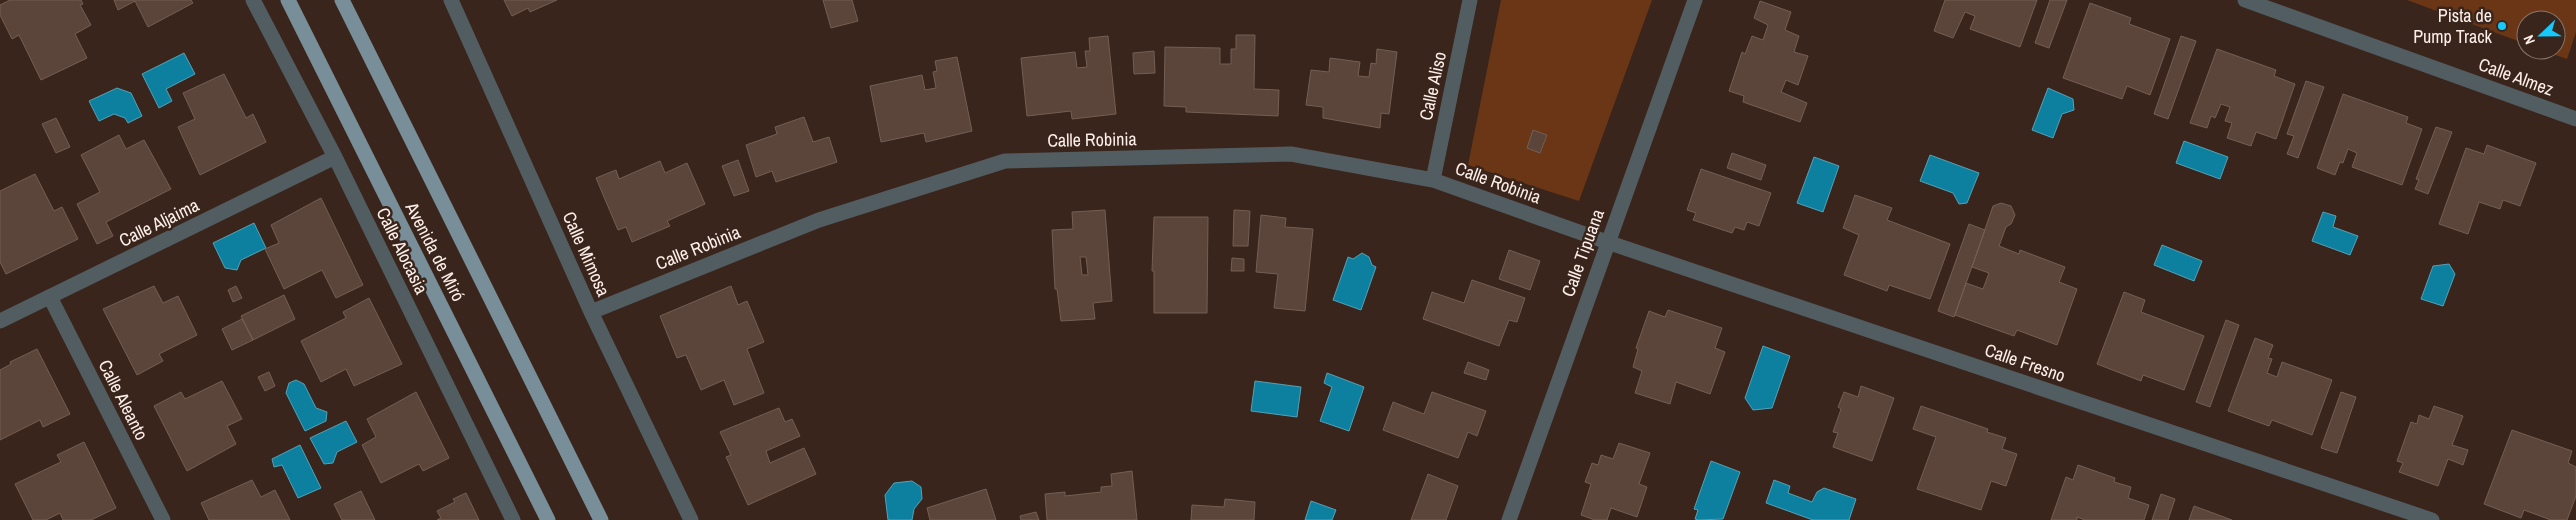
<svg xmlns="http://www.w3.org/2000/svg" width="2576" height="520" viewBox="0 0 2576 520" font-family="'Archivo Narrow',sans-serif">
  <rect width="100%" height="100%" fill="#39251b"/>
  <path fill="#6b3616" d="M1501,0h151l-73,201 -111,-36z
    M2407,0h169v32l-9,27 -26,-9h15v-30h-30v24z"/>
  <path fill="#0d80a0" stroke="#55a1b6" d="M184,53l11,21 -29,15 6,12 -13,7 -17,-34z
    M117,88l14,5 11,23 -14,7 -3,-5 -11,-4 -15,7 -10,-20z
    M2048,88l25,11 1,11 -12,4 -9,24 -21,-8z
    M2184,141l44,16 -8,22 -44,-16z
    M1930,155l49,18 -12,30 -8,1 -6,-11 -33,-12z
    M1814,157l25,9 -16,46 -26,-9z
    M2323,212l13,4 -3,11 25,9 -8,19 -38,-14z
    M254,223l12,25 -25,12 -4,10 -12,-2 -12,-25z
    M2162,245l40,16 -8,20 -40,-16z
    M1362,253l7,4 3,8 4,2 -15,43 -28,-10 15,-43 5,2z
    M2449,264l6,10 -12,32 -22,-7 12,-33z
    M1763,346l27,10 -18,52 -19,2 -8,-12z
    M1327,373l37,14 -15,44 -29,-10 12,-34 -8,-4z
    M296,380l8,4 12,24 11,4 -1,9 -21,10 -19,-38 3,-10z
    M1255,381l46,6 -4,30 -46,-6z
    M346,421l11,21 -20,10 -4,11 -9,1 -14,-26z
    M300,445l21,43 -23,10 -16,-33 -8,2 -2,-8z
    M1711,461l29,11 -17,47 -25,1 -3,-1 3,-9 -4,-1z
    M1774,480l16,6 -2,7 24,9 5,-10 7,-4 32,11 -7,21h-36l-47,-17z
    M912,481l9,6 1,12 -8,10 -2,11h-24l-3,-25 9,-12z
    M1311,501l25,9 -4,10h-27z"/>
  <path fill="#5b453a" stroke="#755e53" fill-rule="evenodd" d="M10,0h71l2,4 -3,1 11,20 -16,9 12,24 -46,22 -22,-45 -7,4 -12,-24v-10z
    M114,0h77l2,3 -45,24 -13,-26 -17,9z
    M504,0h53l-27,12 -2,-4 -16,8z
    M823,0h29l6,21 -27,7z
    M1945,0h92l-17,47 -50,-18 5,-13 -10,-4 -12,26 -19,-7z
    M2050,0h17l-18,48 -14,-5z
    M1760,1l31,11 -6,18 14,6 -5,16 14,4 -10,29 -12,-5 -5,12 26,11 -7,19 -57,-20 1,-6 -15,-5 13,-39 3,2 7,-18 11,4 5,-15 -14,-7z
    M2090,3l41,15 -2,6 41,15 -20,56 -23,-9 -5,13 -59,-21z
    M1236,35h19l-1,54 25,1 -1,26 -92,-4v-5l-22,-1 1,-59 55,1v16h11v-15h5z
    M1108,36l8,78 -44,5 -1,-8 -44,5 -6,-58 54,-6 2,16 10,-1 -2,-16h5l-1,-13z
    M2181,36l15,5 -28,78 -14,-5z
    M1377,49l20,3 -8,62 -8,-1 -1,15 -57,-10v-11l-17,-2 5,-35 18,2 1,-14 30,4 -2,14 11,1 2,-14 5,1z
    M2217,49l59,21 -2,6 21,8 -19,55 -20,-7 -5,14 -24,-8 5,-15 -7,-2 5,-14 -9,-3 -6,14 -4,-2 -4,12 -17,-5z
    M1154,51l1,22 -21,1 -1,-21z
    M957,57l15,74 -46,11 -2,-9 -43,9 -11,-56 52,-11 3,15 11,-2 -3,-16 4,-1 -2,-10z
    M224,74l22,44 7,-4 13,28 -66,33 -22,-48 17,-8 -12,-26z
    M2306,81l18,6 -26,71 -11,-4 7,-18 -7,-2z
    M2343,94l65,23 -2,6 16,6 -20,56 -50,-18 5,-14 -9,-4 -5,14 -3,-1 -5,13 -18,-7z
    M804,117l9,25 16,-5 8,25 -61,20 -4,-11 -16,6 -10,-32 31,-11 -2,-7z
    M56,118l14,29 -14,6 -14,-29z
    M2436,127l16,5 -24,62 -13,-5 4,-9 -3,-1z
    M1533,130l14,5 -7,18 -13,-5z
    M119,135l7,14 18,-9 27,49 -65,33 7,14 -16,8 -20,-40 23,-12 -19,-37z
    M2487,145l49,18 -16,43 -17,-6 -3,9 -21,-7 -11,32 -29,-10 27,-76 18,6z
    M1732,153l34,12 -5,15 -34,-12z
    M738,160l11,31 -15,5 -12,-30z
    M660,161l5,12 22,-10 18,41 -38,17 3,5 -38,16 -6,-15 -8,3 -22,-52 20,-8 3,9z
    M1701,169l70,24 -12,33 -12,-4 -3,8 -9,-3 -3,6 -39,-13 3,-7 -9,-3z
    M35,174l19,37 8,-4 16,32 -72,35 -6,-12v-71z
    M1855,195l37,13 -5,12 63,24 -20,55 -41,-14 -2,6 -43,-16 15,-40 -16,-7z
    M321,198l42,87 -27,13 -14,-28 -38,19 -19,-40 14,-6 -8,-18z
    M2001,203l10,3 4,9 -4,9 -5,3 -7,19 20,8 1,-4 45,17 -6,15 18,7 -20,56 -40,-15 -3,6 -59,-21 11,-32 17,6 6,-16 -17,-6 21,-61z
    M1105,210l7,91 -19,2 2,16 -34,2 -4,-32h-2l-3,-59 21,-1 -1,-17zM1080,257h6l2,18h-6z
    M1234,210l16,1 -2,35h-15z
    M1261,215l25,3 -1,9 28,2 -8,82 -31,-3 4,-34 -22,-2z
    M1154,217h54l-1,96h-53v-42h-2z
    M1969,224l16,6 -31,87 -16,-6z
    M1509,250l31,11 -10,29 -31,-11z
    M1232,258l12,1v12h-13z
    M1472,280l53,18 -8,24 -8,-2 -10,26 -76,-27 9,-27 32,11z
    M154,286l9,17 15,-7 19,39 -38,19 4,7 -26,14 -34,-66z
    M236,286l6,12 -9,4 -5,-12z
    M731,286l7,19 9,-4 17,41 -17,7 17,44 -30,12 -10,-25 -23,10 -15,-35 -9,3 -17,-42z
    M2124,292l21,8 -4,12 63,24 -20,54 -41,-15 -2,6 -44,-17z
    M284,295l11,24 -42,21 -12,-24z
    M369,298l33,66 -48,22 -8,-17 -25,13 -20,-41 45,-23 -3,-6z
    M1668,310l54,18 -7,20 10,4 -15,42 -34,-12 -6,22 -35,-11 7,-22 -9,-4 5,-18 -2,-1 13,-37 16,6z
    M242,319l11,21 -21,10 -10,-21z
    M2226,320l13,5 -29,82 -14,-5z
    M2255,338l18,7 -5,13 4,1 -5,14 10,4 5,-15 50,18 -20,55 -40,-15 -3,6 -41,-15z
    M37,349l33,65 -27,13 -3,-7 -40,20v-70l11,-6 -1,-2z
    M1468,362l21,8 -3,10 -22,-7z
    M269,372l6,14 -10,5 -7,-14z
    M222,381l20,38 -15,7 9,18 -49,27 -33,-65 27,-14 4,7z
    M1861,386l33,12 -22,63 -39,-14 5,-14 -5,-1 8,-23 -3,-2 6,-15 14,5z
    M416,392l33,66 -26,13 -4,-7 -38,19 -19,-38 14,-8 -9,-18z
    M1432,392l54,19 -9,25 -9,-4 -10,26 -75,-28 10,-28 31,12z
    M2341,392l15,5 -19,56 -16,-5z
    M1921,406l67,23 -1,3 19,6 -4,11 15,5 -11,32 -15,-5 -10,29 -64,-21 19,-52 -23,-8z
    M2434,406l29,10 -11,29 16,5 -5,15 -15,-6 -10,27 -39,-14 4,-9 -6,-2 14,-39 6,2 2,-9 10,4z
    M779,408l6,14 7,-3 8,17 -34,15 4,12 34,-15 12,26 -68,31 -22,-48 5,-2 -11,-23z
    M2512,430l60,21 -4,12 8,4v29l-9,24h-16l-27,-10 -3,8 -37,-14z
    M84,442l32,66 -25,12h-28l-3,-7 -14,7h-13l-18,-36 46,-22 -4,-7z
    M1619,443l31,10 -11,31 8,3 -10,30 -26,-9 -4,12h-12l-14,-5 10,-31 -6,-2 7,-19 6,2 3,-10 12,4z
    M2078,465l37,13 -1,4 17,5 -3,11 21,7 -5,15h-59l-8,-3v3h-26l15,-43 7,3z
    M1132,471l5,49h-90l-2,-26 20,-2v4l36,-4v-5l11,-1 -1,-12z
    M1428,474l30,12 -12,34h-35z
    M252,480l9,17 14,-7 15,30h-81l-8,-17z
    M986,489l10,31h-66l-3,-12z
    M361,491l14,29h-33l-8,-16z
    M466,493l13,27h-42l4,-2 -4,-7 18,-9 -2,-3z
    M2161,494l14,5 -7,21h-16z
    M1225,499l30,3 -1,18h-63l1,-15 32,2z
    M2194,506l38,14h-43z
    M1036,512l3,8h-18l-1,-4z"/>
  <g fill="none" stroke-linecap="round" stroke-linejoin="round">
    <path stroke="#525d62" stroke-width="15" d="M253,0l82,157 178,363
      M451,0l140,312 100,208
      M2245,0l331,119
      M1433,180l37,-180
      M50,297l113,223
      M591,312l228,-92 186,-59 286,-7 142,26 174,62 825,278
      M0,321l335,-164
      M1509,520l186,-520"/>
    <path stroke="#788f99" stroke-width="15" d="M288,0l260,520
      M342,0l259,520"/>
  </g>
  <circle fill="#15cafb" stroke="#39251b" stroke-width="2" cx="2502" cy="26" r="5"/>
  <g text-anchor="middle" stroke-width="5" stroke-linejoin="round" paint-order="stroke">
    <g font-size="18" fill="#fdefe9" stroke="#39251b" text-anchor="end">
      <text x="2492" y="22">Pista de<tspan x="2492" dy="21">Pump Track</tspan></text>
    </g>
    <g font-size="18" fill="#fdefe9" stroke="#39251b">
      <text transform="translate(2516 77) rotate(20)" y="6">Calle Almez</text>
      <text transform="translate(1433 86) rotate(-78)" y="6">Calle Aliso</text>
      <text transform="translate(1092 140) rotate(-1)" y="6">Calle Robinia</text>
      <text transform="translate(1498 183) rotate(20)" y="6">Calle Robinia</text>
      <text transform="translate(159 223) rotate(-26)" y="6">Calle Aljaima</text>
      <text transform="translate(698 248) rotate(-22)" y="6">Calle Robinia</text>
      <text transform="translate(402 251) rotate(64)" y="6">Calle Alocasia</text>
      <text transform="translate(435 252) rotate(63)" y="6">Avenida de Miró</text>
      <text transform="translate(1583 253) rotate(-70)" y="6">Calle Tipuana</text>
      <text transform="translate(586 254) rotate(66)" y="6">Calle Mimosa</text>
      <text transform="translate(2025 363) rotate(19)" y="6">Calle Fresno</text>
      <text transform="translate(123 400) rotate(63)" y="6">Calle Aleanto</text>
    </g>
  </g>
  <g transform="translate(2541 35) rotate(248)"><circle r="24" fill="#39251b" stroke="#87766d"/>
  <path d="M0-4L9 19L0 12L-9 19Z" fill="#15cafb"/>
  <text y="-8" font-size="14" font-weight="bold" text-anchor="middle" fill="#fdefe9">N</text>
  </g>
</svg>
